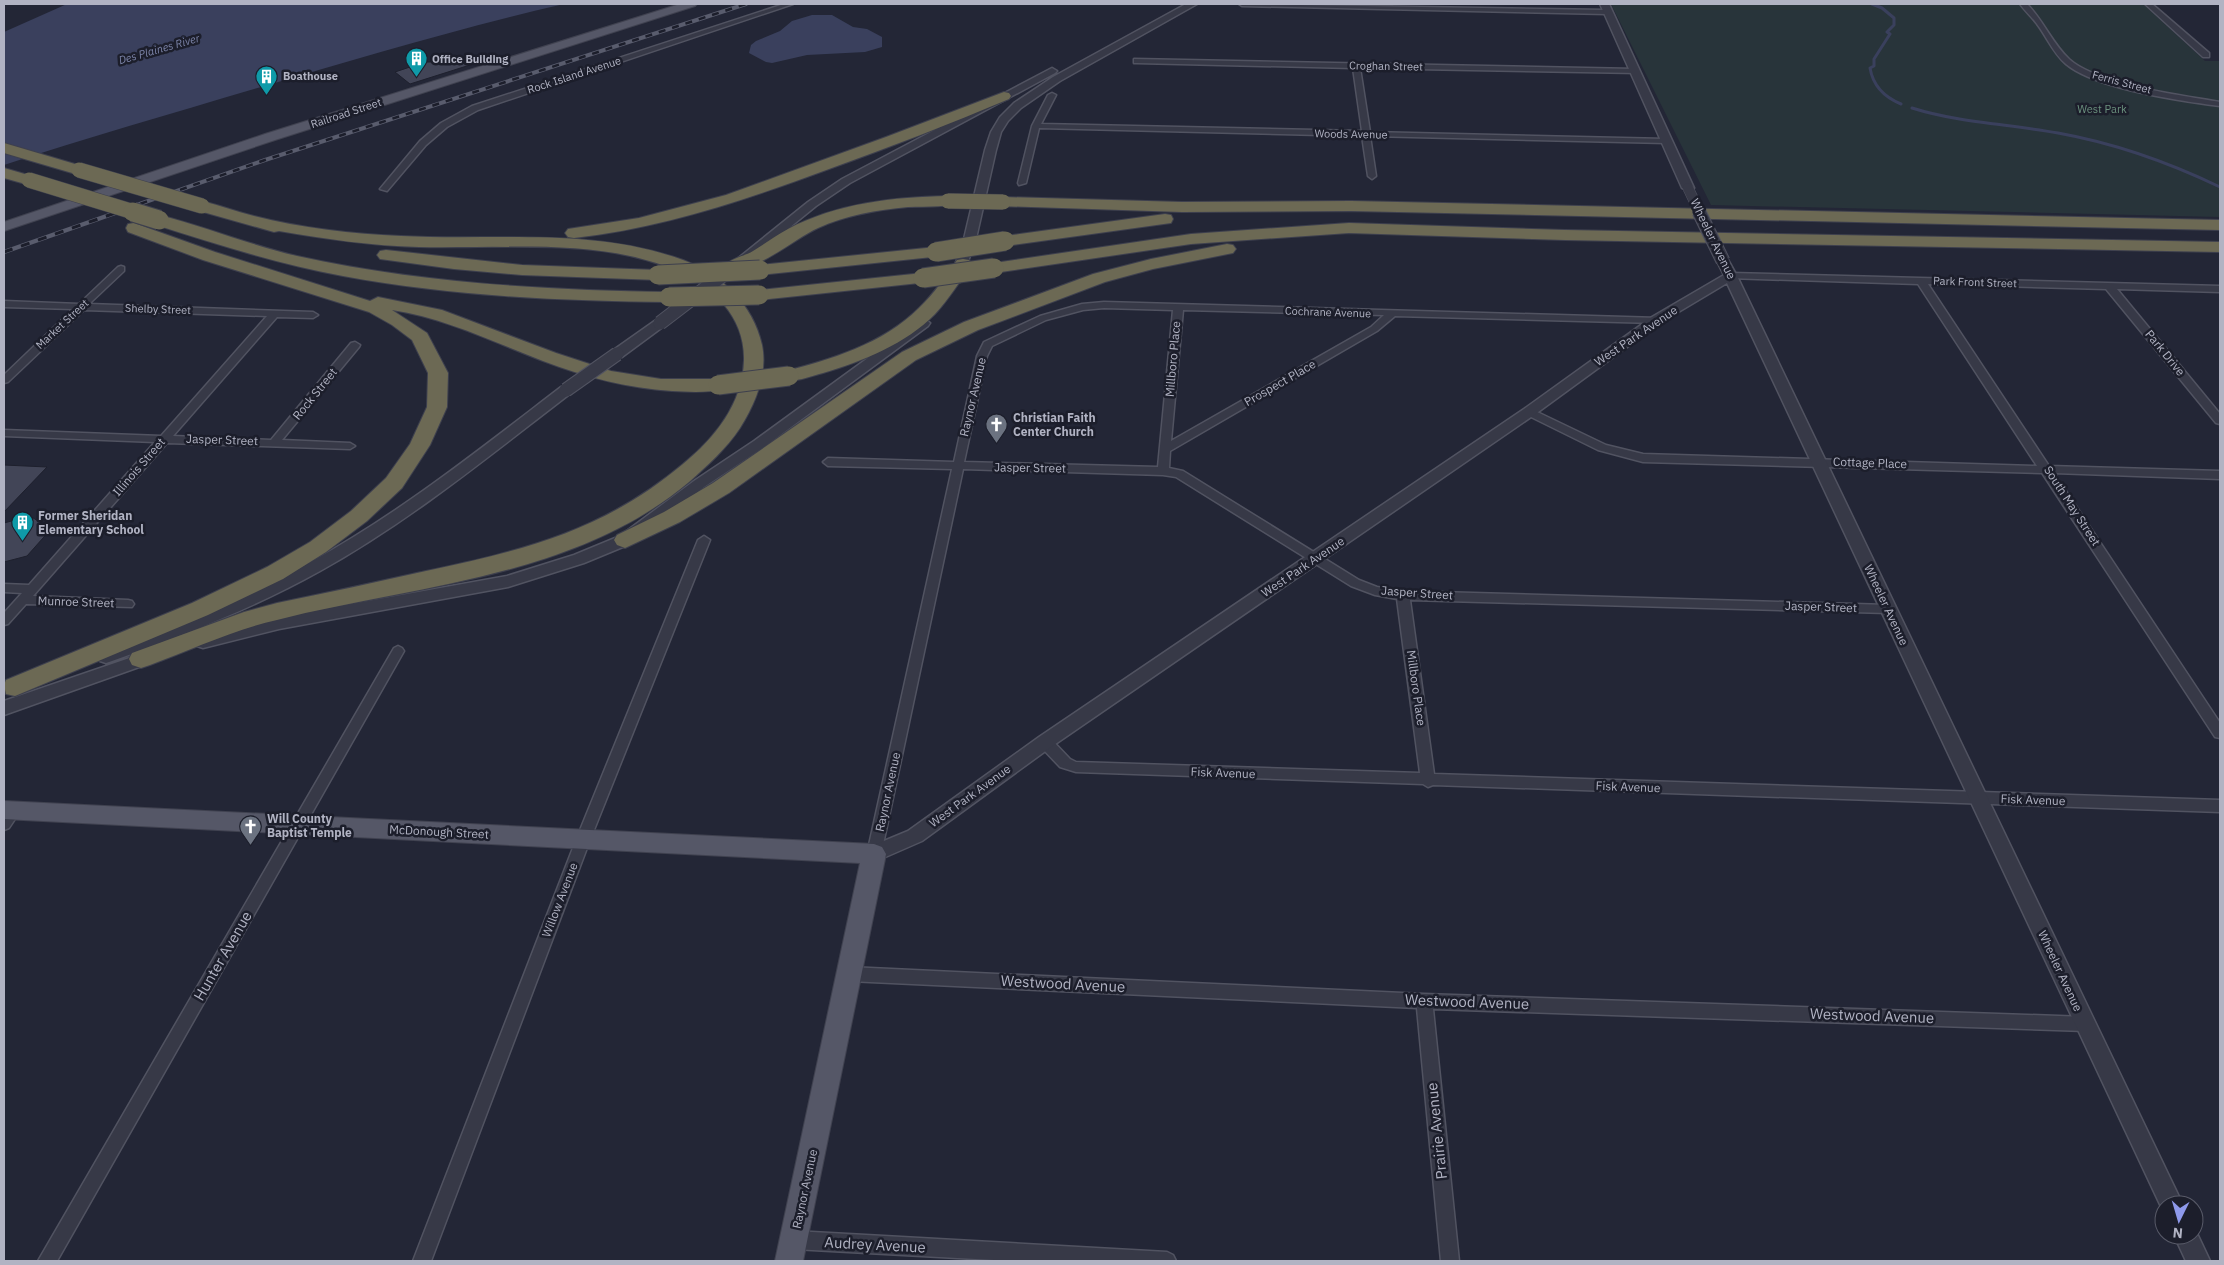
<svg xmlns="http://www.w3.org/2000/svg" width="2224" height="1265" viewBox="0 0 2224 1265" font-family="'IBM Plex Sans',sans-serif">
  <rect width="100%" height="100%" fill="#232636"/>
  <path fill="#28343a" d="M1611,4h532l62,57h15v156l-509,-12z"/>
  <path fill="#3a405d" d="M67,4h497c-105,24 -207,55 -310,85 -84,25 -168,49 -250,76v-133z
    M812,15h20l21,12 14,2 15,8v10l-17,5 -58,3 -35,8 -6,-1 -17,-9 2,-8 5,-4 24,-10 12,-10z"/>
  <g fill="none" stroke-linecap="round" stroke-linejoin="round">
    <path stroke="#3a405d" stroke-width="3" d="M1872,4l10,4 12,10v7l-7,7 3,2 -16,25v7l-4,2c3,18 14,29 31,36
      M1912,108c48,15 97,16 146,25 56,10 110,29 162,54"/>
  </g>
  <path fill="#424557" stroke="#1e202d" d="M407,62h63v3l-60,19 -15,-12 18,-6z
    M4,465l43,2 -43,45z
    M30,516l21,13 -24,27 -23,6v-39z"/>
  <g fill="none" stroke-linecap="round" stroke-linejoin="round">
    <defs>
      <path id="minor" d="M784,4h9l-315,106 -31,17 -21,18 -39,46 -7,-2 40,-48 21,-18 31,-17z
        M1239,4l368,6 4,2 -4,2 -365,-8z
        M2020,4h7c16,16 25,39 42,55 29,26 112,36 151,43v4c-39,-5 -124,-17 -154,-42 -13,-11 -19,-27 -29,-40 -5,-7 -12,-13 -17,-20z
        M2145,4h7l57,49v4h-6z
        M1134,59l501,10h3v4l-278,-5 10,64 296,7 4,2 -4,2 -296,-7 6,40 -4,3 -4,-3 -6,-40 -323,-8 -13,55 -7,2 -1,-2 14,-57 16,-31 4,-2 4,2 -15,29 321,7 -9,-63 -216,-5h-3z
        M121,266l3,1v4l-35,33 224,8 5,3 -5,3 -36,-1 -104,119 98,4 80,-97 4,-1 5,3 -1,2 -77,93 68,3 5,3 -5,3 -183,-6 -134,153 95,4 4,1 2,3 -2,3 -106,-3 -18,20 -4,1v-12l18,-20 -18,-1v-8l25,1 126,-143 -151,-6v-6l157,6 106,-120 -183,-6 -76,72 -4,1v-8l69,-66 -69,-2v-6l75,3 39,-37z
        M1731,273l489,13v6l-103,-3 103,125v10l-4,-1 -110,-134 -178,-5 121,182 171,5v8l-166,-6 166,250v15l-5,-1 -173,-264 -399,-11 -45,-12 -73,-36v-4h8l73,35 37,9 394,12 -119,-182 -190,-6v-4z
        M1104,302l555,16v4l-3,1 -261,-7 -18,15 -207,120 -1,17 14,3 176,109 18,7 26,4 485,14 6,4 -6,4 -478,-13 24,174 786,26v12l-787,-27 -5,2 -5,-3 -347,-12 -16,-5 -20,-21 -2,-4 2,-4h10l20,21 6,3 344,11 -23,-174 -22,-4 -24,-9 -175,-109 -13,-2 -200,-6 -82,385 -2,4 -5,2 -5,-2 -2,-4 85,-385 -124,-3 -5,-4 5,-4 126,4 23,-106 7,-14 56,-26 42,-12zM1104,308l69,2 -15,157 -194,-5 23,-106 5,-10 54,-26 37,-10zM1183,310l201,5 -13,12 -200,114z
        M704,536l6,4 -120,300 -159,421h-18l163,-421 122,-300z
        M398,646l4,2 2,3 -347,610h-19l356,-613z
        M14,804l5,2 2,4 -12,18 -5,2c0,-11 -2,-22 10,-26z
        M849,967l575,27 662,23 6,2 2,5 -2,5 -6,2 -653,-22 26,252h-18l-24,-253 -568,-27 -5,-2 -3,-5 3,-5z
        M794,1231l373,21 6,3 3,6h-164l-218,-12 -6,-3 -3,-6 3,-6z"/>
      <path id="tertiary" d="M1186,4h11l-137,77 -39,27 -13,13 -7,11 -5,18 -21,93 -15,39h-8l-2,-3 13,-36 22,-93 6,-18 9,-15 14,-14 39,-26z
        M1600,4h9l85,184 -2,2 -4,1 -6,-3z
        M1052,68l5,3 -2,2 -205,110 -34,23 -75,61h-8l-2,-3 77,-62 34,-23z
        M1723,257l4,1 10,18 446,929h-19v8l-437,-930 -67,40 -126,92 -483,332 -129,94 -48,21 -7,-2 -2,-6 2,-6 41,-17 131,-94 485,-328 128,-92 72,-42 -7,-14z
        M660,319l6,4 -2,3 -42,31h-10l-2,-3 2,-3 44,-31z
        M924,319l6,4 -2,3 -164,121 -60,40 -74,57 -46,19 -76,24 -229,42 -76,19 -6,-2 -2,-4 2,-4 6,-2 76,-19 228,-41 67,-21 46,-19 74,-55 60,-40 166,-121z
        M566,386l7,4 -2,3c-81,62 -161,128 -251,178 -66,37 -137,64 -208,90l-6,2 -6,-2 -2,-4 2,-4c71,-26 143,-53 209,-90 90,-49 171,-114 252,-176z
        M150,651l6,2 2,4 -2,4 -152,54v-14z
        M2194,1227l16,34h-24l-12,-26h20z"/>
      <path id="primary" d="M680,4h17l-2,2 -420,134 -271,91v-9l261,-88z
        M4,801l870,43 8,3 4,7 -83,407h-28l85,-398 -856,-44z"/>
      <path id="motorway" d="M1004,92l5,1 2,3 -2,3c-59,25 -119,48 -180,70 -84,31 -166,59 -255,69l-6,-1 -3,-4 3,-4 71,-11 87,-23 160,-58z
        M4,143l81,24 2,3 -2,3 -6,2 -75,-22z
        M4,168l31,9 2,3 -2,3 -6,2 -25,-7z
        M948,196l6,2 2,3 -2,3c-15,4 -31,2 -46,3 -31,3 -62,8 -90,21 -23,10 -65,47 -89,41l-3,-4c5,-7 19,-9 27,-14 12,-7 23,-16 35,-22 49,-26 106,-32 160,-33z
        M1003,197l179,5 169,-1 869,19v10l-869,-19 -169,1 -185,-6 -2,-4 2,-4z
        M202,201c17,4 35,11 52,15 47,12 99,18 147,20 94,5 191,-9 282,24 38,14 70,44 79,85 6,29 -7,59 -22,83 -14,21 -32,37 -51,54 -114,96 -274,103 -412,138 -44,10 -86,30 -127,45l-9,3 -9,-3 -3,-6 3,-6 112,-41 33,-9c50,-10 99,-21 149,-32 99,-21 177,-40 257,-107 32,-26 60,-61 61,-104 1,-43 -31,-74 -67,-89 -77,-34 -175,-22 -258,-24 -47,-1 -93,-8 -140,-16l-5,1 -78,-22 -2,-4 2,-4z
        M1165,214l6,1 2,4 -2,4 -166,23 -6,-1 -3,-4 3,-4 6,-1z
        M159,215c47,12 91,30 138,41 122,27 247,34 372,36l6,1 3,4 -3,4 -6,1c-109,-1 -218,-6 -326,-26 -65,-12 -127,-32 -190,-52l-2,-4 2,-4z
        M134,223l81,29 155,49 8,-4 64,13 114,43 55,18 50,8h57l7,2 3,4 -3,4c-17,4 -36,3 -53,2 -45,-3 -87,-14 -129,-30 -50,-19 -98,-43 -151,-51l35,23 21,40 -1,34 -17,38 -28,43 -35,33 -41,31 -43,27 -75,36 -193,81 -9,-2 -2,-9 2,-5 186,-77 75,-36 43,-25 41,-31 35,-33 24,-34 17,-37 1,-34 -16,-33 -20,-15 -23,-13 -166,-52 -75,-28 -2,-4 2,-4z
        M1349,223l216,7 655,12v10l-655,-12 -216,-7 -158,11 -197,29 -6,-1 -3,-4 3,-4 6,-1 197,-29z
        M1227,244l6,1 3,4 -3,4 -80,16 -48,13 -127,48 -62,30 -187,133 -49,29 -55,26 -8,-3 -3,-5 3,-5 47,-23 49,-29 189,-131 62,-30 129,-48 58,-15z
        M936,247l6,1 3,4 -3,4 -182,19 -6,-1 -3,-4 3,-4 6,-1z
        M386,250l136,15 136,5 6,1 3,4 -3,4 -6,1 -136,-5 -68,-6 -74,-10 -3,-4 3,-4z
        M963,259l6,1 3,4c-12,17 -23,35 -37,50 -29,30 -72,47 -112,59 -12,3 -28,10 -41,7l-3,-4 3,-4c48,-12 101,-28 137,-64 15,-14 26,-31 38,-48z
        M923,273l6,1 3,4 -3,4 -170,18 -6,-1 -3,-4 3,-4 6,-1z"/>
    </defs>
    <use href="#minor" stroke="#515361" stroke-width="3"/>
    <use href="#tertiary" stroke="#515361" stroke-width="3"/>
    <use href="#primary" stroke="#404250" stroke-width="2"/>
    <use href="#motorway" stroke="#3e404e" stroke-width="2"/>
    <use href="#minor" fill="#373947" fill-rule="evenodd"/>
    <use href="#tertiary" fill="#373947" fill-rule="evenodd"/>
    <use href="#primary" fill="#555767" fill-rule="evenodd"/>
    <use href="#motorway" fill="#6c6954" fill-rule="evenodd"/>
    <defs>
      <path id="rail-far1" d="M114,213l151,-53 481,-156"/>
      <path id="rail" d="M4,252l114,-40"/>
    </defs>
    <use href="#rail-far1" stroke="#595c6d" stroke-width="4"/>
    <use href="#rail" stroke="#595c6d" stroke-width="4.5"/>
    <use href="#rail-far1" stroke="#1c1e2b" stroke-width="2.5" stroke-dasharray="7" stroke-linecap="butt"/>
    <use href="#rail" stroke="#1c1e2b" stroke-width="3" stroke-dasharray="9" stroke-linecap="butt"/>
    <defs>
      <path id="tertiary-bridge-far1" d="M1688,188l12,25"/>
      <path id="tertiary-bridge" d="M1699,212l24,49
        M660,323l72,-55
        M566,390l51,-36"/>
      <path id="motorway-bridge-far1" d="M79,170l123,36
        M29,180l108,33
        M948,201l55,1"/>
      <path id="motorway-bridge" d="M133,212l26,8
        M936,252l69,-11
        M658,275l102,-5
        M923,278l71,-10
        M669,297l90,-2
        M718,385l71,-9"/>
    </defs>
    <use href="#tertiary-bridge-far1" stroke="#515361" stroke-width="11" stroke-linecap="butt"/>
    <use href="#tertiary-bridge" stroke="#515361" stroke-width="15" stroke-linecap="butt"/>
    <use href="#motorway-bridge-far1" stroke="#3e404e" stroke-width="16" stroke-linecap="butt"/>
    <use href="#motorway-bridge" stroke="#3e404e" stroke-width="21" stroke-linecap="butt"/>
    <use href="#tertiary-bridge-far1" stroke="#373947" stroke-width="10"/>
    <use href="#tertiary-bridge" stroke="#373947" stroke-width="13"/>
    <use href="#motorway-bridge-far1" stroke="#6c6954" stroke-width="15"/>
    <use href="#motorway-bridge" stroke="#6c6954" stroke-width="19"/>
  </g>
  <defs>
    <symbol id="building-pin" viewBox="-11 -11 22 30"><path d="M0 17L-7.5 6A9.5 9.5 0 1 1 7.5 6Z" fill="#0f9aa8" stroke="#1c1e2b"/><path d="M-4-6H4V6H1V3H-1V6H-4ZM-2.5-4.3h1.7v1.8h-1.7ZM.8-4.3h1.7v1.8H.8ZM-2.5-1h1.7V.8h-1.7ZM.8-1h1.7V.8H.8Z" fill="#fff"/></symbol>
    <symbol id="church-pin" viewBox="-11 -11 22 30"><path d="M0 17L-7.5 6A9.5 9.5 0 1 1 7.5 6Z" fill="#6b7280" stroke="#1c1e2b"/><path d="M-1.2-6h2.4v3.5h3.3v2.4h-3.3V6h-2.4V-.1h-3.3v-2.4h3.3Z" fill="#fff"/></symbol>
  </defs>
  <g fill-rule="evenodd">
    <use href="#building-pin" x="404" y="46" width="25" height="34"/>
    <use href="#building-pin" x="254" y="64" width="25" height="34"/>
    <use href="#church-pin" x="984" y="412" width="25" height="34"/>
    <use href="#building-pin" x="10" y="510" width="25" height="34"/>
    <use href="#church-pin" x="238" y="814" width="25" height="34"/>
  </g>
  <g text-anchor="middle" stroke-width="5" stroke-linejoin="round" paint-order="stroke">
    <g font-size="11" font-style="italic" fill="#7c84a8" stroke="#1c1e2b">
      <text transform="translate(159 49) rotate(-16)" y="4">Des Plaines River</text>
    </g>
    <g font-size="11" font-weight="bold" fill="#b1b3c3" stroke="#1c1e2b" text-anchor="start">
      <text x="432" y="63">Office Building</text>
      <text x="283" y="80">Boathouse</text>
    </g>
    <g font-size="11" fill="#b1b3c3" stroke="#1c1e2b">
      <text transform="translate(1386 66) rotate(1)" y="4">Croghan Street</text>
      <text transform="translate(574 75) rotate(-18)" y="4">Rock Island Avenue</text>
      <text transform="translate(2122 82) rotate(15)" y="4">Ferris Street</text>
      <text transform="translate(346 113) rotate(-18)" y="4">Railroad Street</text>
      <text transform="translate(1351 134) rotate(1)" y="4">Woods Avenue</text>
      <text transform="translate(1975 282) rotate(2)" y="4">Park Front Street</text>
      <text transform="translate(158 309) rotate(2)" y="4">Shelby Street</text>
      <text transform="translate(1328 312) rotate(2)" y="4">Cochrane Avenue</text>
      <text transform="translate(62 324) rotate(-43)" y="4">Market Street</text>
    </g>
    <g font-size="11" fill="#6b917e" stroke="#1c1e2b">
      <text x="2102" y="113">West Park</text>
    </g>
    <g font-size="12" fill="#b1b3c3" stroke="#1c1e2b">
      <text transform="translate(1713 239) rotate(64)" y="4">Wheeler Avenue</text>
      <text transform="translate(1636 336) rotate(-34)" y="4">West Park Avenue</text>
      <text transform="translate(2165 353) rotate(51)" y="4">Park Drive</text>
      <text transform="translate(1173 359) rotate(-85)" y="4">Millboro Place</text>
      <text transform="translate(1280 383) rotate(-30)" y="4">Prospect Place</text>
      <text transform="translate(315 394) rotate(-51)" y="4">Rock Street</text>
      <text transform="translate(973 397) rotate(-77)" y="4">Raynor Avenue</text>
      <text transform="translate(222 440) rotate(2)" y="4">Jasper Street</text>
      <text transform="translate(1870 463) rotate(2)" y="4">Cottage Place</text>
      <text transform="translate(139 467) rotate(-49)" y="4">Illinois Street</text>
      <text transform="translate(1030 468) rotate(1)" y="4">Jasper Street</text>
      <text transform="translate(2072 506) rotate(57)" y="4">South May Street</text>
      <text transform="translate(1303 567) rotate(-34)" y="4">West Park Avenue</text>
      <text transform="translate(1417 593) rotate(4)" y="4">Jasper Street</text>
      <text transform="translate(76 602) rotate(2)" y="4">Munroe Street</text>
      <text transform="translate(1886 605) rotate(65)" y="4">Wheeler Avenue</text>
      <text transform="translate(1821 607) rotate(2)" y="4">Jasper Street</text>
      <text transform="translate(1416 688) rotate(82)" y="4">Millboro Place</text>
      <text transform="translate(1223 773) rotate(2)" y="4">Fisk Avenue</text>
      <text transform="translate(1628 787) rotate(2)" y="4">Fisk Avenue</text>
      <text transform="translate(888 792) rotate(-78)" y="4">Raynor Avenue</text>
      <text transform="translate(970 796) rotate(-36)" y="4">West Park Avenue</text>
      <text transform="translate(2033 800) rotate(2)" y="4">Fisk Avenue</text>
      <text transform="translate(439 832) rotate(3)" y="4">McDonough Street</text>
      <text transform="translate(560 900) rotate(-69)" y="4">Willow Avenue</text>
      <text transform="translate(2060 971) rotate(65)" y="4">Wheeler Avenue</text>
      <text transform="translate(805 1189) rotate(-78)" y="4">Raynor Avenue</text>
    </g>
    <g font-size="12" font-weight="bold" fill="#b1b3c3" stroke="#1c1e2b" text-anchor="start">
      <text x="1013" y="422">Christian Faith<tspan x="1013" dy="14">Center Church</tspan></text>
      <text x="38" y="520">Former Sheridan<tspan x="38" dy="14">Elementary School</tspan></text>
      <text x="267" y="823">Will County<tspan x="267" dy="14">Baptist Temple</tspan></text>
    </g>
    <g font-size="15" fill="#b1b3c3" stroke="#1c1e2b">
      <text transform="translate(223 956) rotate(-60)" y="5">Hunter Avenue</text>
      <text transform="translate(1063 984) rotate(3)" y="5">Westwood Avenue</text>
      <text transform="translate(1467 1002) rotate(2)" y="5">Westwood Avenue</text>
      <text transform="translate(1872 1016) rotate(2)" y="5">Westwood Avenue</text>
      <text transform="translate(1437 1131) rotate(-96)" y="5">Prairie Avenue</text>
      <text transform="translate(875 1245) rotate(3)" y="5">Audrey Avenue</text>
    </g>
  </g>
  <rect width="2224" height="1265" fill="none" stroke="#b1b3c3" stroke-width="10"/>
  <g transform="translate(2179 1220) rotate(185)"><circle r="24" fill="#1c1e2b" stroke="#585a68"/>
  <path d="M0-4L9 19L0 12L-9 19Z" fill="#8e99eb"/>
  <text y="-8" font-size="14" font-weight="bold" text-anchor="middle" fill="#b1b3c3">N</text>
  </g>
</svg>
